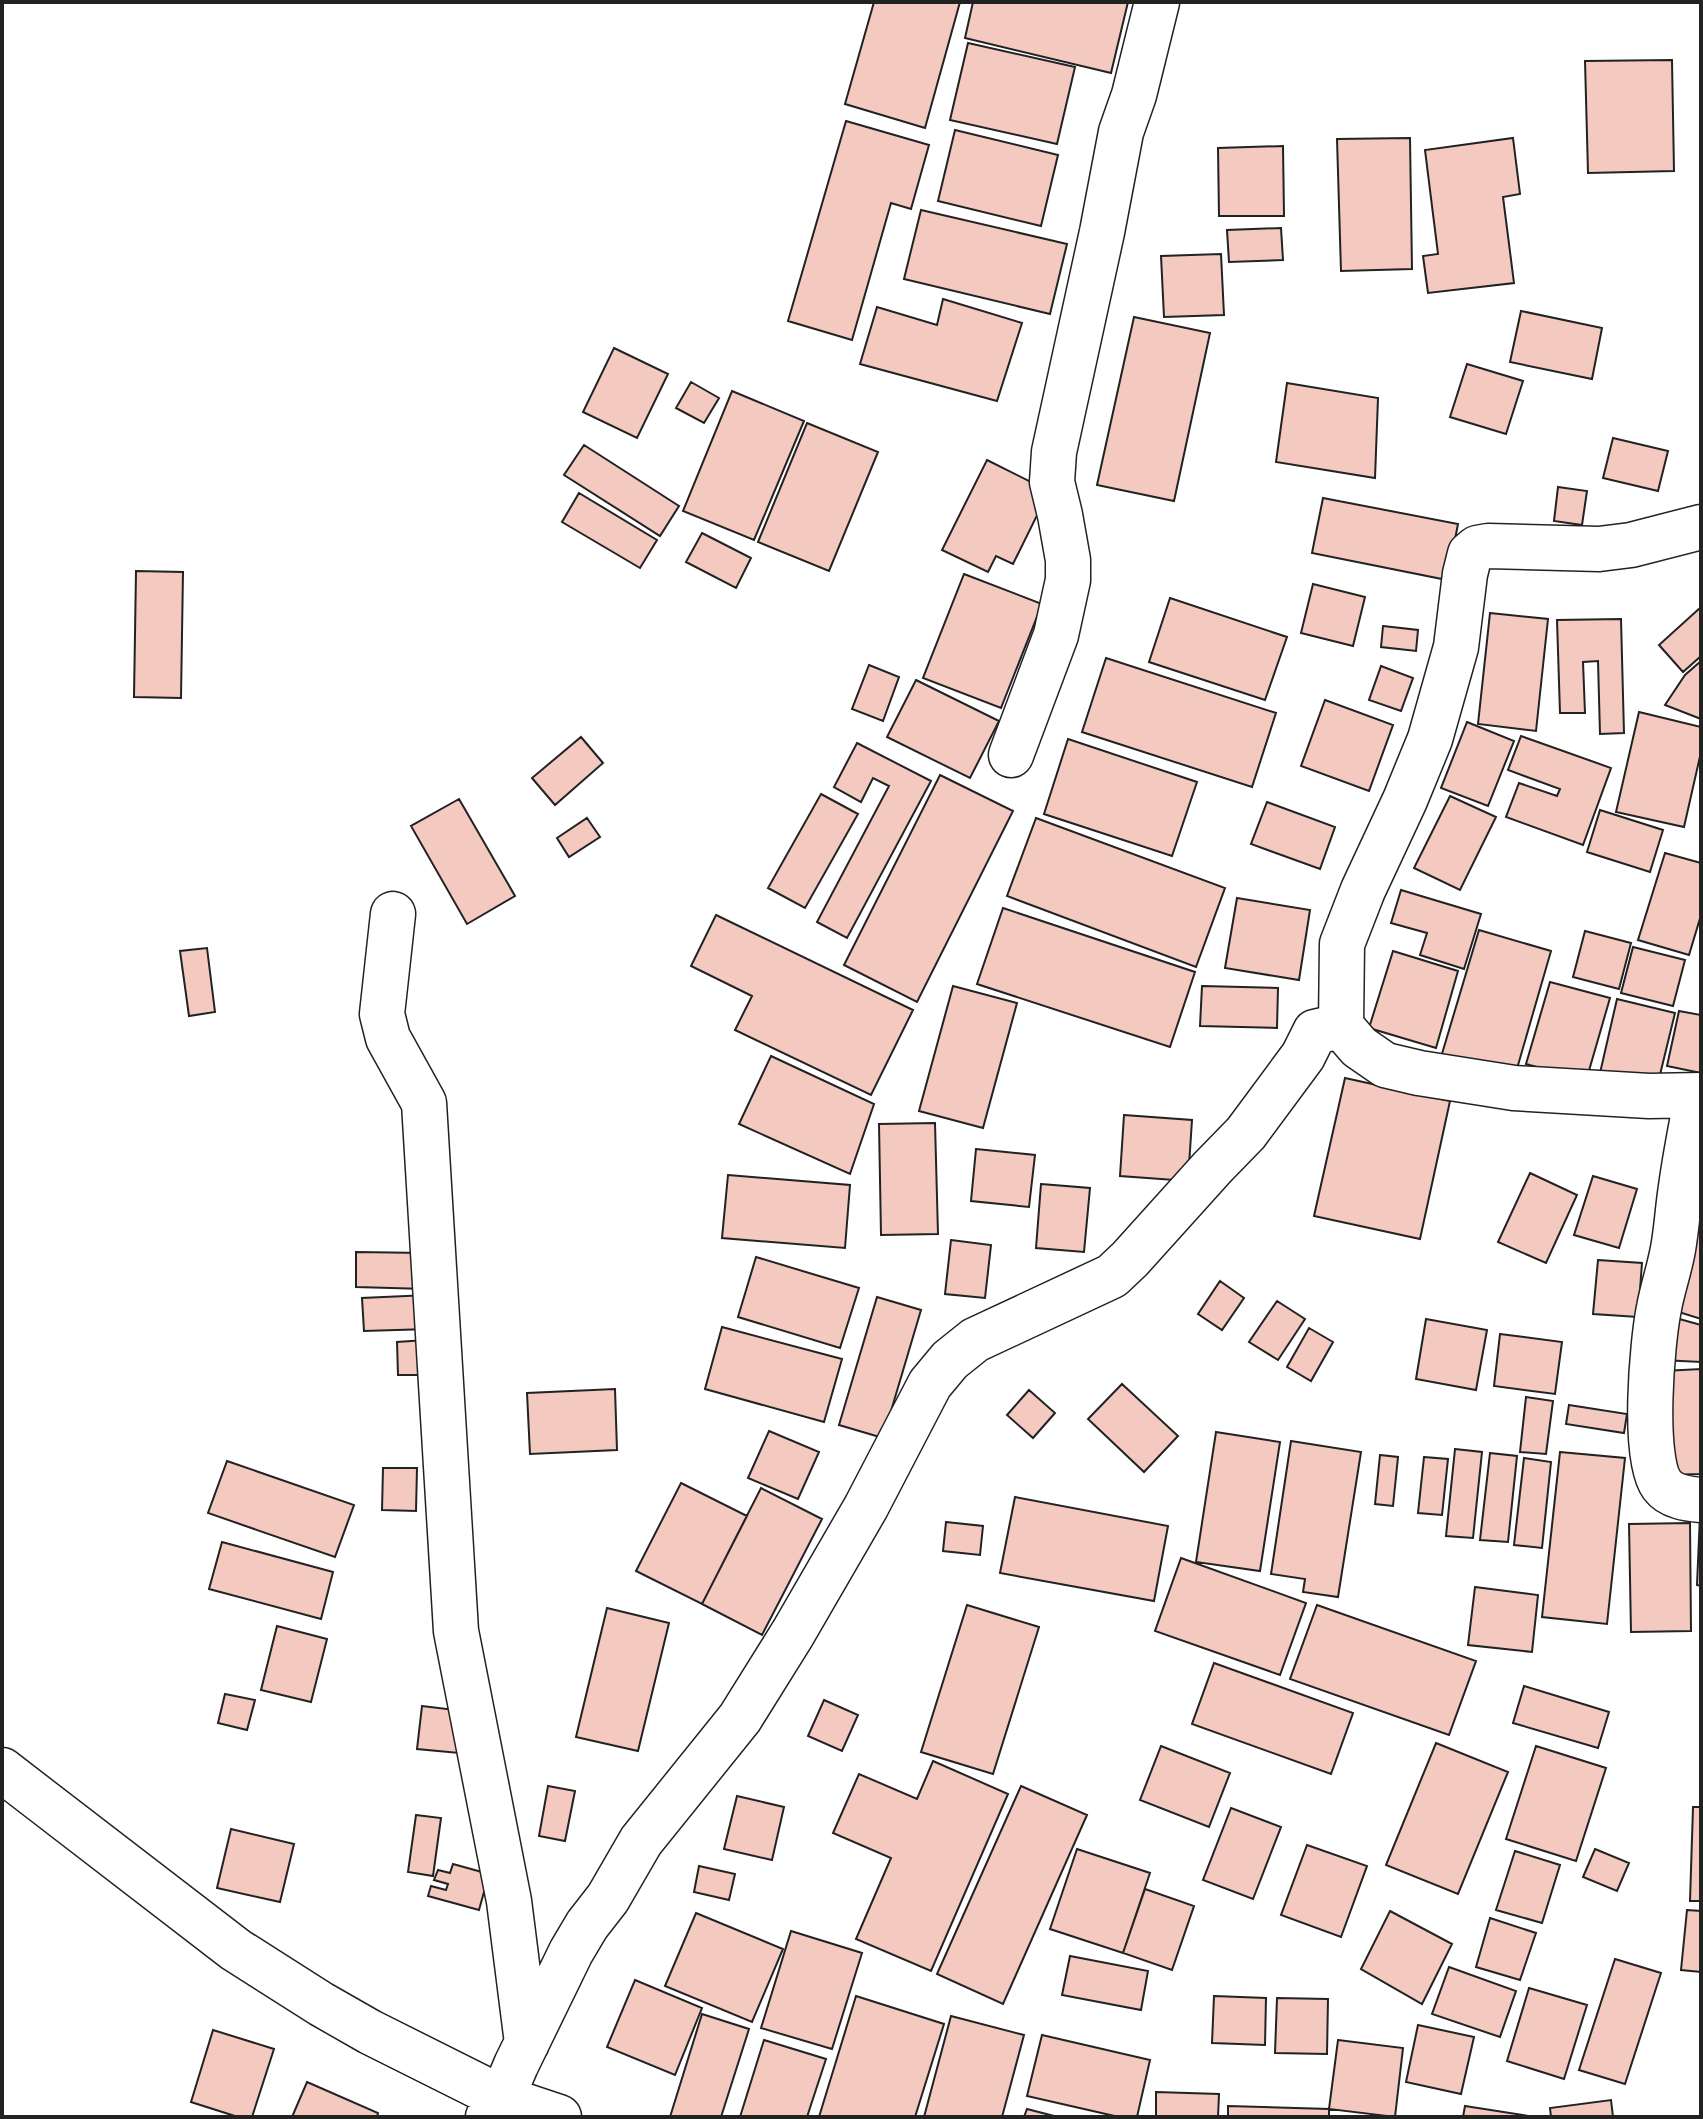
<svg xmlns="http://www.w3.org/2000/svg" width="1703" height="2119" viewBox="0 0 1703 2119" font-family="Karla,sans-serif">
  <rect width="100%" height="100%" fill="#fff"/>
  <path fill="#f3c9c0" stroke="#222" stroke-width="2" d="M874,2h86l-35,126 -80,-24z
    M973,2h155l-17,71 -146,-35z
    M968,43l107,24 -18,77 -107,-24z
    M1672,60l2,111 -86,2 -3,-112z
    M846,121l83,24 -18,64 -20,-6 -39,137 -64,-19z
    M955,130l103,25 -17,71 -103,-25z
    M1410,138l2,131 -71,2 -4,-132z
    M1513,138l7,56 -17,3 11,86 -86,10 -5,-37 15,-2 -13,-104z
    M1283,146l1,70h-65l-1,-68z
    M921,210l146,34 -17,70 -146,-35z
    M1281,228l2,32 -54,2 -2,-32z
    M1221,254l3,61 -60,2 -3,-61z
    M943,299l79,24 -25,78 -137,-37 17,-57 60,18z
    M1521,311l81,17 -10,51 -82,-17z
    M1134,317l76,16 -36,168 -77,-16z
    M614,348l54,26 -31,64 -54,-26z
    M1467,364l56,17 -17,53 -56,-17z
    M691,382l28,16 -15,25 -28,-15z
    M1287,383l91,15 -3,80 -99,-16z
    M732,391l72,30 -50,119 -71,-29z
    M807,423l71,29 -49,119 -71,-29z
    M1613,438l55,13 -10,40 -55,-13z
    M584,445l95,61 -19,30 -96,-61z
    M987,460l62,31 -36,73 -17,-8 -8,16 -46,-22z
    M1558,487l29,4 -5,34 -28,-4z
    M579,493l78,47 -17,28 -78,-46z
    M1323,498l135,26 -11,56 -135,-27z
    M702,533l49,25 -15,30 -50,-26z
    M136,571l47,1 -2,126 -47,-1z
    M964,574l78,30 -41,104 -78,-30z
    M1313,584l52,13 -12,49 -52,-13z
    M1170,598l117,39 -22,63 -116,-38z
    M1701,607v49l-18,16 -24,-27z
    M1490,613l58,6 -12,112 -58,-7z
    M1621,619l3,114 -24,1 -2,-73 -15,1 2,51h-25l-3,-93z
    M1383,626l35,4 -2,21 -35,-4z
    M1106,658l170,55 -24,74 -170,-55z
    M1701,661v58l-36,-14 20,-30z
    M869,665l30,12 -16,44 -31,-12z
    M1381,666l32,12 -12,33 -32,-11z
    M916,680l83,41 -29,57 -83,-41z
    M1325,700l68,25 -24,66 -68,-25z
    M1639,712l62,15v25l-17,75 -68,-15z
    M1467,722l47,19 -26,65 -47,-18z
    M1521,736l90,32 -28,77 -77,-28 13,-34 38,13 3,-7 -52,-19z
    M581,737l22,26 -48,42 -23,-27z
    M1068,739l129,43 -25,74 -128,-42z
    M857,743l74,38 -84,157 -30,-16 72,-136 -16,-8 -12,24 -27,-15z
    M940,775l73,36 -96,191 -73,-37z
    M821,794l37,20 -53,94 -37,-20z
    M1450,796l46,21 -36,73 -46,-22z
    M459,799l56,97 -48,28 -56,-98z
    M1267,802l68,25 -15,42 -69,-25z
    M1600,810l63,20 -13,42 -63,-20z
    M587,818l13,19 -31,20 -12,-19z
    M1036,818l189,70 -29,79 -189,-71z
    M1665,853l36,10v52l-12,40 -51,-15z
    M1401,890l80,24 -17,55 -44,-14 7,-22 -36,-10z
    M1237,898l73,12 -11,70 -74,-12z
    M1003,908l192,64 -25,75 -193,-63z
    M716,915l197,95 -42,85 -136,-65 17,-34 -61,-30z
    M1479,930l72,21 -37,128 -73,-22z
    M1585,931l46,12 -12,46 -46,-12z
    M1633,947l52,13 -12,46 -52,-13z
    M207,948l8,64 -26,4 -9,-65z
    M1393,951l65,20 -22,77 -67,-20z
    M1550,982l60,16 -24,83 -60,-17z
    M953,986l64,17 -34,125 -64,-17z
    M1202,986l76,2 -1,40 -77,-2z
    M1617,999l58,14 -18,74 -57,-14z
    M1679,1011l22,4v58l-34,-7z
    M771,1056l103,48 -24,70 -111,-50z
    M1345,1078l105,23 -30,138 -106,-23z
    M1124,1115l68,5 -4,61 -68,-5z
    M935,1123l3,111 -57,1 -2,-111z
    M976,1149l59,6 -6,52 -58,-6z
    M1530,1173l47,22 -31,68 -48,-21z
    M728,1175l122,10 -5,63 -123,-10z
    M1593,1176l44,13 -18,59 -45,-13z
    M1041,1184l49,4 -6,64 -48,-4z
    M1701,1196v123l-35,-11z
    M951,1240l40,5 -6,53 -40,-4z
    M356,1252l70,1v36l-70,-2z
    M756,1257l103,31 -19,60 -102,-31z
    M1598,1260l44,3 -4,54 -45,-3z
    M1220,1281l24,17 -22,32 -24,-16z
    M428,1295l1,34 -65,2 -2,-33z
    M877,1297l44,13 -38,128 -44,-13z
    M1277,1301l28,18 -27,41 -29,-18z
    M1665,1315l36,10v37l-40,-2z
    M1426,1319l61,11 -11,60 -60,-11z
    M722,1327l120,32 -18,63 -119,-33z
    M1309,1328l24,14 -22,39 -24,-14z
    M1500,1334l62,8 -7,52 -61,-8z
    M426,1340l2,35h-30l-1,-33z
    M1701,1369v105l-34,1 -4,-104z
    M1122,1384l56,52 -34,36 -56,-53z
    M615,1389l2,61 -87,4 -3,-61z
    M1029,1390l26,23 -22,25 -26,-23z
    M1526,1397l27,4 -7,53 -26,-2z
    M1569,1405l58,9 -3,19 -58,-9z
    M769,1431l50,21 -21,47 -50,-21z
    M1216,1432l64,10 -20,129 -64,-9z
    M1291,1441l70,11 -23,145 -35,-5 2,-13 -34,-5z
    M1455,1449l27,3 -9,86 -27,-2z
    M1560,1452l65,6 -18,166 -65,-7z
    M1490,1453l27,3 -9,86 -28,-2z
    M1380,1455l18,2 -5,49 -18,-2z
    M1424,1457l24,2 -6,56 -24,-2z
    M1524,1458l27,4 -9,86 -28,-3z
    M227,1461l127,44 -19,52 -127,-44z
    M383,1468h34l-1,43 -34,-1z
    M681,1483l66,33 -45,88 -66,-33z
    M761,1488l61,31 -60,116 -60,-31z
    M1015,1497l153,29 -14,75 -154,-28z
    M1700,1515h1v71l-4,-1z
    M946,1522l37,4 -3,29 -37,-4z
    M1690,1523l1,108 -60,1 -2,-108z
    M222,1542l111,30 -12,47 -112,-30z
    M1181,1558l125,45 -26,72 -125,-44z
    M1475,1587l63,8 -6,57 -64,-7z
    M967,1605l72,22 -46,147 -72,-22z
    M1317,1605l159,56 -27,74 -159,-56z
    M607,1608l62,15 -31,128 -62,-14z
    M277,1626l50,13 -16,63 -50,-12z
    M1214,1663l139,50 -22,61 -139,-50z
    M1524,1686l85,26 -11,36 -85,-25z
    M225,1694l30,6 -8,30 -29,-7z
    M824,1700l34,15 -16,36 -34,-15z
    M422,1706l42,5 -5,42 -42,-4z
    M1436,1743l72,29 -50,122 -72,-29z
    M1161,1746l69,27 -21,54 -69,-27z
    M1536,1746l70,22 -30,93 -70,-22z
    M933,1761l75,33 -77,177 -75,-32 35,-81 -58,-25 26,-59 58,25z
    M548,1786l27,5 -10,50 -26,-5z
    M1021,1786l66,29 -84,189 -66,-30z
    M737,1796l47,11 -12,53 -48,-11z
    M1693,1807h8v94h-11z
    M1231,1808l50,19 -28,72 -50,-19z
    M416,1815l25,3 -8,58 -25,-4z
    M231,1829l63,15 -14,58 -63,-14z
    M1307,1845l60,21 -26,71 -60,-22z
    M1077,1849l73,24 -27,80 -73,-24z
    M1595,1849l34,14 -12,28 -34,-14z
    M1515,1851l45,14 -18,58 -46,-13z
    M453,1864l36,10 -10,36 -51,-14 3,-10 15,4 2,-6 -14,-4 4,-10 12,3z
    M699,1866l36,8 -6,26 -35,-8z
    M1145,1889l49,17 -22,64 -49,-17z
    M1687,1910l14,1v61l-20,-2z
    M1390,1911l62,33 -30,60 -61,-35z
    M696,1913l87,36 -31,73 -87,-36z
    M1490,1918l46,15 -16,47 -44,-13z
    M791,1931l71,22 -30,96 -71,-21z
    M1070,1956l78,15 -7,39 -79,-15z
    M1615,1959l46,14 -36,111 -46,-14z
    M1449,1967l67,24 -16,46 -68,-23z
    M635,1980l67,28 -27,67 -68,-28z
    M1529,1988l58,17 -23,74 -57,-18z
    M856,1996l88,28 -29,93h-96z
    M1214,1996l52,2 -1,47 -53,-2z
    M1277,1998l51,1 -1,55 -52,-1z
    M702,2014l47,15 -28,88h-51z
    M951,2016l73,19 -22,82h-78z
    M1418,2025l56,12 -13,57 -55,-12z
    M213,2030l61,19 -22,68h-14l-47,-15z
    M1042,2035l108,25 -13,57h-18l-92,-21z
    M764,2040l62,19 -19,58h-67z
    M1338,2040l65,8 -8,69 -66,-8z
    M307,2082l71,31 -1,4h-85z
    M1156,2092l63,2 -1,23h-62z
    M1611,2100l2,17h-62l-1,-9z
    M1228,2106l101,3v8h-101z
    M1465,2106l64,10v1h-66z
    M1027,2109l31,8h-34z"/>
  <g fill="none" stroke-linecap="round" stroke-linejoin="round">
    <defs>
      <path id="minor" d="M1011,755l45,-120 12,-55v-20l-8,-45 -8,-33 2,-30 48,-220 19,-100 13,-37 23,-93
        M393,914l-11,100 6,24 36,65 32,528 53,270 18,142
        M1341,1026l18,21 26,18 34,8 95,15 135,8 52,-1
        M1697,1096c-6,31 -12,61 -16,91 -3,19 -4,37 -7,56 -3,22 -11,43 -15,65 -7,34 -17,151 3,177 9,12 26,14 39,15
        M2,1770l234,180 85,54 49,28 132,66 57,19
        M488,2117l14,-19 14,-33 55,-113 16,-27 21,-27 33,-57 99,-123 53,-85 73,-126 64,-123 20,-24 25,-20 137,-64 18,-17 82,-91 34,-35 57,-77 12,-24 26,-6 1,-82 21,-54 42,-90 25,-61 26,-92 9,-73 5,-20 7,-6 11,-2 111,3 32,-4 70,-18"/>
    </defs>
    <use href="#minor" stroke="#222" stroke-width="47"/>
    <use href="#minor" stroke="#fff" stroke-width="44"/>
  </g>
  <rect width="1703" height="2119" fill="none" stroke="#222222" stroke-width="8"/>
</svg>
